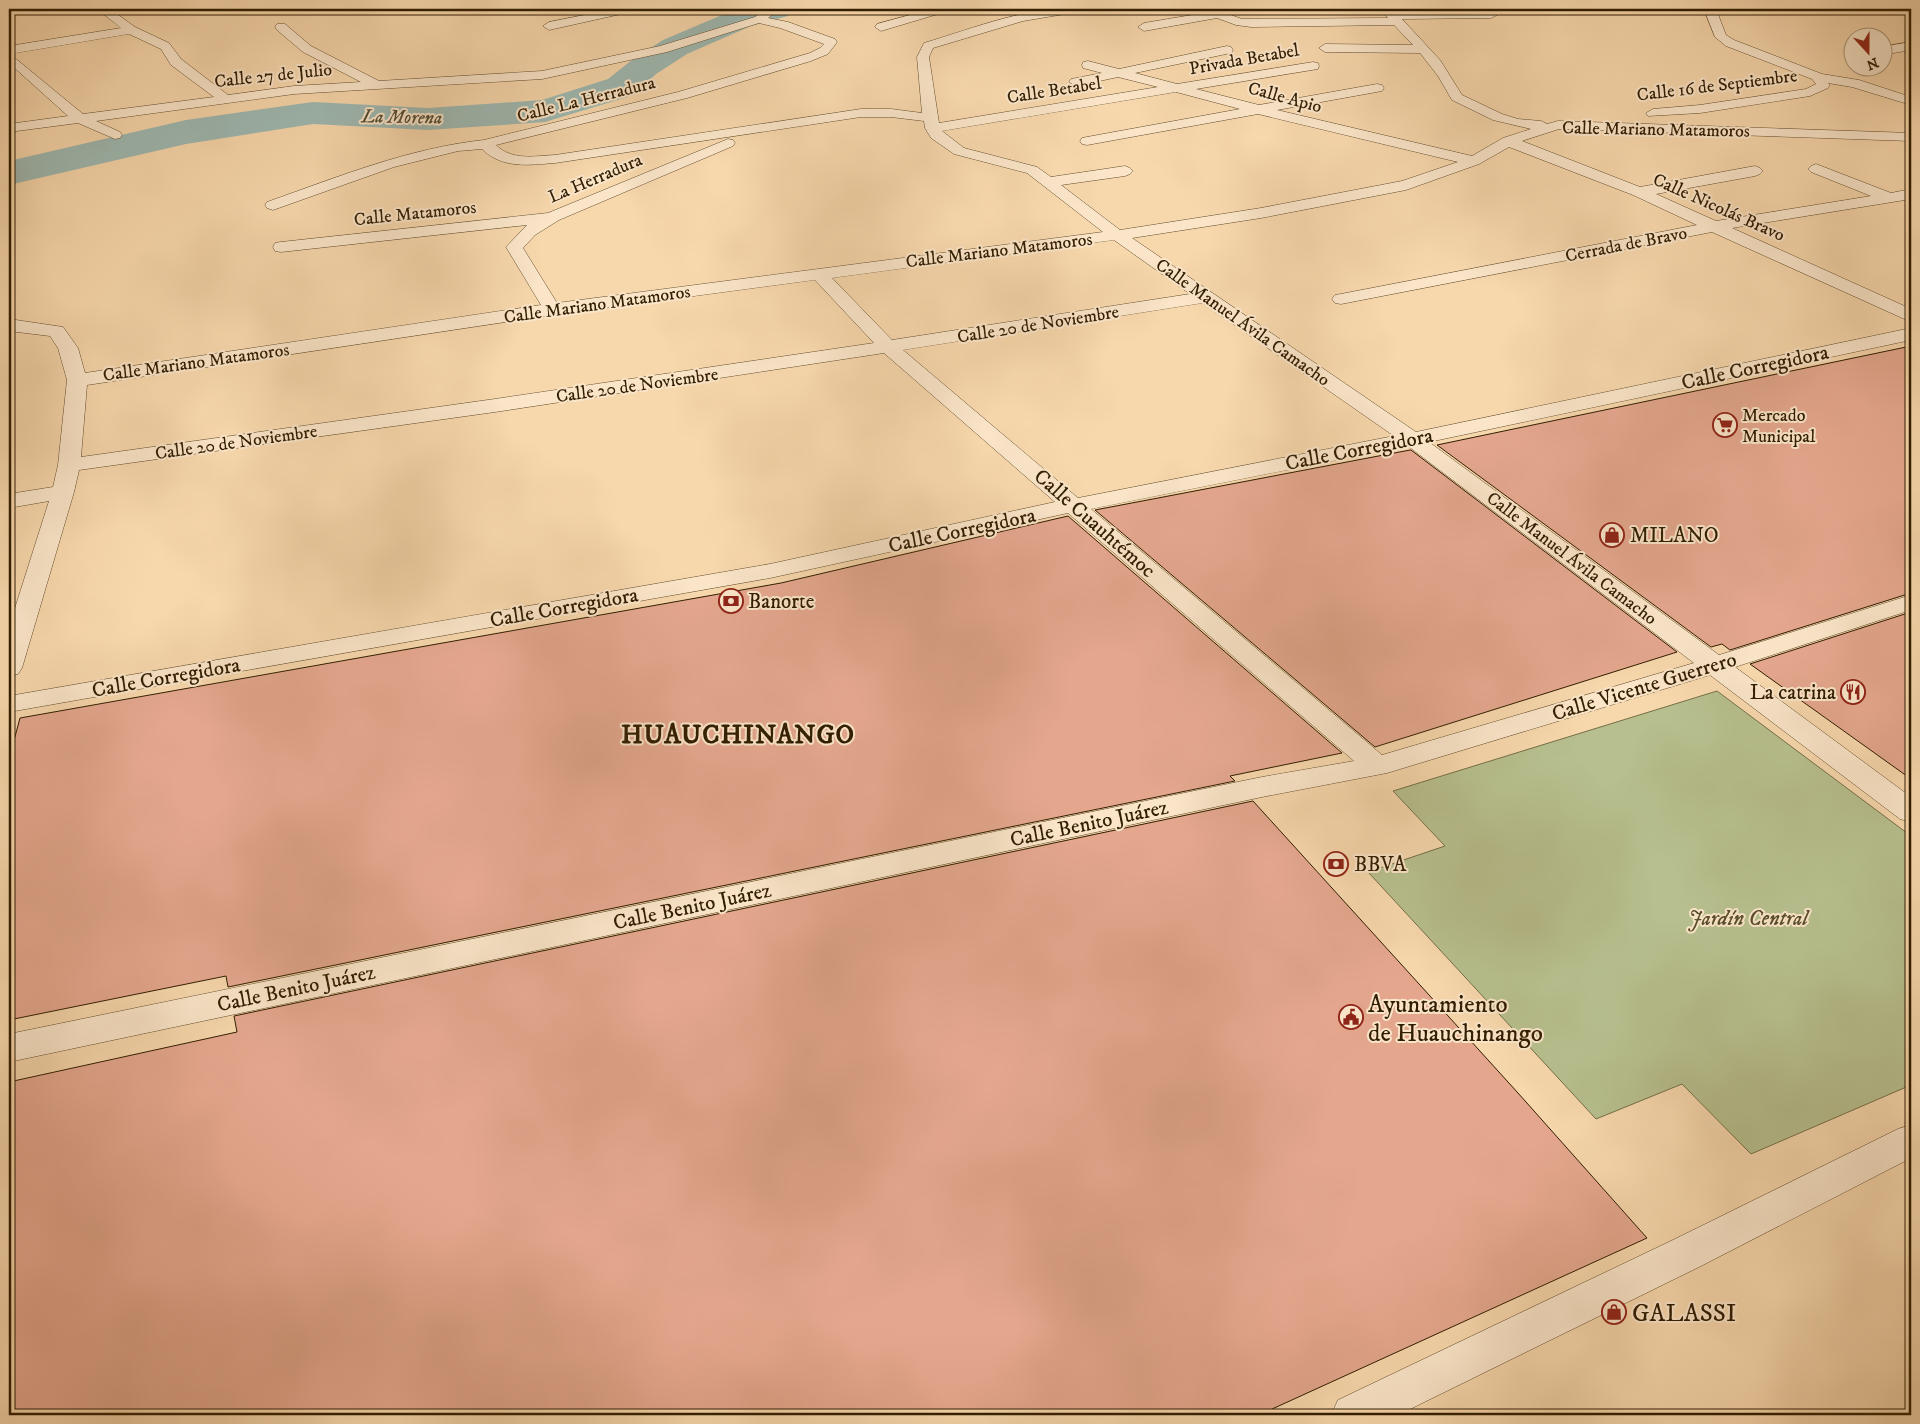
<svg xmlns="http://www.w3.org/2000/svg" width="1920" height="1424" viewBox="0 0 1920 1424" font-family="'IM FELL DW Pica',serif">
  <rect width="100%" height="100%" fill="#f7d7ac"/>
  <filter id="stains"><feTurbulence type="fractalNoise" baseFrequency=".004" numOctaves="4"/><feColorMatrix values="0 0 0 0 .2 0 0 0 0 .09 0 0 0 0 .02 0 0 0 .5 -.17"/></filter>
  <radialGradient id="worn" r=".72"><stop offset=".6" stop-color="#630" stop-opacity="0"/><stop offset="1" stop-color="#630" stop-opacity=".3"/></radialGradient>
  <path fill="#b7bf8e" stroke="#746e47" d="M1717,691l194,145v249l-160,69 -69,-70 -86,35 -228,-247 77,-26 -52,-55z"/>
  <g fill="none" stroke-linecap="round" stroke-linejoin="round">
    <path fill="#9eb8b1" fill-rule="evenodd" d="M742,9h50l-4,7 -37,10 -64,28 -31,20 -22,21 -89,27 -117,8 -115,-6 -127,20 -177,41v-24l177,-41 127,-18 115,6 114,-8 66,-21 24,-19 31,-20 66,-28z"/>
  </g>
  <path fill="#e4a78e" stroke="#311d00" d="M1911,346v247l-181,57 -8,-6 -11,3 -274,-202z
    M1410,450h1l266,202 -302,95 -280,-237z
    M1068,516l274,237 -112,23 5,5 -1007,206 -2,-11 -217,44v-261l11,-41 761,-135z
    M1911,612v167l-161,-115z
    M1253,801l265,292 129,145 -388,177h-1250v-333l228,-50 -3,-16z"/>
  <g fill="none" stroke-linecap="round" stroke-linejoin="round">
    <defs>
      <path id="minor" d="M97,9h13l25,18 34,16 12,16 47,36 66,-9 67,-4 -58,-30 -26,-22 -2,-3 2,-3h8l26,22 68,35 163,-10 118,-25 95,-29 11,-8h13l-11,9 20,4 47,17 2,3 -9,12 -17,7 -124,37 -191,47c16,16 39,11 59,10l306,-46h30l31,4 -5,-56 7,-14c51,-15 105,-38 159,-34l-6,3 -54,9 -90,27 -4,9 10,66 219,-36 -40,-10 -42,9 -7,-4 2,-3 31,-6 -19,-5 -1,-3 1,-3 5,-1 31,8 108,-23 4,1 2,3 -2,3 -96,20 42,11 136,-22 5,1 1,3 -1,3 -122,20 63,16 118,-21 5,1 2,3 -2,3 -105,19 195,46 31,-18 28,-9 -38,-9 -41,-20 -14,-24 -18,-23 -95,-1 -6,-4 6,-4 88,1 -19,-20 -143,2 -15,-2 -19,-7 -73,13 -6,-4 6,-4 60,-10 -6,-4h16l28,10h9l137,-1 -8,-9h12l4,3 99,1 2,2 -6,3 -89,1 38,41 22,35 40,19 16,5 23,2 6,3 11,-3 353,12v8l-352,-12 -37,12 118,46 115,-21 5,2 3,3 -3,3 -5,2 -99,18 60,27 155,-25 -60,-24 -3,-3 3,-3 5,-2 75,29 20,-4v10l-179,29 179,81v13l-199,-90 -371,72 -6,-1 -3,-4 3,-4 6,-1 356,-69 -64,-30 -124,-48 -30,17 -73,26 -145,28 -129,20 284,194 495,-104v12l-482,102 290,213 192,-60v15l-176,57 176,130v25l-11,-3 -190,-144 -323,98 -125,24 -1253,265v-28l1253,-257 92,-16 -286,-248 -298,65 -761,134v-16l761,-132 285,-62 -171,-149 -389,59 -416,58 -5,22 -52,176 -4,6 -9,2v-49l40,-126 -40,7v-14l44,-7 5,-22 9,-85 -9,-32 -8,-12 -41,-5v-12l54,8 15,21 7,25 456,-68 -35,-58 21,-22 -246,27 -6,-1 -2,-4 2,-4 6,-1 267,-29 180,-74 5,1 2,3 -2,3 -174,74 -24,15 -12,13 34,55 546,-71 -76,-59 -73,-19 -23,-16 -6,-10 -1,-7 -33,-4h-30l-306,46c-26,2 -53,6 -73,-14l-24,2 -64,16 -121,43 -6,-2 -2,-3 2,-3c71,-25 142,-54 217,-62l194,-48 132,-39 10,-5 4,-4 -44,-16 -21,-5 -92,29 -125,27 -248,15 -198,27 24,11 2,3 -2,3 -5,1 -37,-16 -69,9v-8l59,-8 -59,-53v-17l112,-18zM129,34l32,15 10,16 43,32 -131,17 -73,-60zM1176,92l64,17 -153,28 -5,1 -2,3 2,3 5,1 171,-31 200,48 -56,19 -141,27 -141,22 -59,-45 64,-9 5,-2 3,-3 -3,-3 -5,-2 -74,11 -14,-10 -73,-19 -22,-17zM1114,240l76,54 -298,46 -60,-62zM815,280l59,63 -379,56 -414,58 6,-72 465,-70zM1203,303l191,133 -316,62 -175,-148zM1408,446l286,217 -312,92 -291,-246z
        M422,9h21c-4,5 -17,5 -21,0z
        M615,9h21l-6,3 -81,18 -6,-4 6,-4z
        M932,9h18l-2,2 -67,20 -6,-4 2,-3z
        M1704,9h12l10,26 8,5 88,34 37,6 52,17v8l-59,-18 -24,-4 2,2 -2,3 -18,8 -110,17 -52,3 -2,-3 7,-4 47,-4 106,-16 10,-5 -4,-5 -86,-33 -11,-9z
        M1911,42v8l-29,5v-8z
        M1911,1125v33l-210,108 -303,149h-67l7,-15 335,-160 225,-111z"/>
    </defs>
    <use href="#minor" stroke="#624c2b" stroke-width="1"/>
    <use href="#minor" fill="#fae5c9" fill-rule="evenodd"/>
  </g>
  <defs>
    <symbol id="supermarket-ring" viewBox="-11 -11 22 22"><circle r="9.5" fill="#fae5c9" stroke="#8f2418" stroke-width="1.5"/><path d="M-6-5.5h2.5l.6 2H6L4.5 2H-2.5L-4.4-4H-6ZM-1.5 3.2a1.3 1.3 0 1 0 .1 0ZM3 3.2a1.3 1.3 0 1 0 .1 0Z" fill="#8f2418"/></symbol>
    <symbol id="shop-ring" viewBox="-11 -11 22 22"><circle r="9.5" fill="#fae5c9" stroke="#8f2418" stroke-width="1.5"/><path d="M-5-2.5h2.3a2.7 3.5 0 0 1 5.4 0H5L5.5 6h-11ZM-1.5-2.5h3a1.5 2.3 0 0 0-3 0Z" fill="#8f2418"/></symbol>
    <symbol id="bank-ring" viewBox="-11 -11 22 22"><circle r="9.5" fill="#fae5c9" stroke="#8f2418" stroke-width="1.5"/><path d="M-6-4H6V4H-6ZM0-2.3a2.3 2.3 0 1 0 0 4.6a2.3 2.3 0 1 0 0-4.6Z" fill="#8f2418"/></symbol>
    <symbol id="restaurant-ring" viewBox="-11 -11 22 22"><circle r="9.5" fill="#fae5c9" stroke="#8f2418" stroke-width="1.5"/><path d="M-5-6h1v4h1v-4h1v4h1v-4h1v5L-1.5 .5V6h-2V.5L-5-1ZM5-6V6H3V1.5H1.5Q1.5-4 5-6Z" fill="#8f2418"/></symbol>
    <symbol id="civic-ring" viewBox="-11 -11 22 22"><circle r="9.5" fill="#fae5c9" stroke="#8f2418" stroke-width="1.5"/><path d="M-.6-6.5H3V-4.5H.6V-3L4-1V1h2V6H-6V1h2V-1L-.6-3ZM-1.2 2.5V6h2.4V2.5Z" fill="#8f2418"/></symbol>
  </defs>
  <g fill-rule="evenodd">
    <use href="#supermarket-ring" x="1711" y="411" width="28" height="28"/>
    <use href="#shop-ring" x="1598" y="521" width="28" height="28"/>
    <use href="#bank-ring" x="717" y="587" width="28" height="28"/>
    <use href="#restaurant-ring" x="1839" y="678" width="28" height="28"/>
    <use href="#bank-ring" x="1322" y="850" width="28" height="28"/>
    <use href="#civic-ring" x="1337" y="1003" width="28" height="28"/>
    <use href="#shop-ring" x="1600" y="1298" width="28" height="28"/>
  </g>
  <g text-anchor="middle" stroke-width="4" stroke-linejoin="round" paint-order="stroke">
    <g font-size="18" fill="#311d00" stroke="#fae5c9">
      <text transform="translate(1244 59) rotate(-10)" y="6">Privada Betabel</text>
      <text transform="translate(273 75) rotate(-6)" y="6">Calle 27 de Julio</text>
      <text transform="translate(1717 85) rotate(-7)" y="6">Calle 16 de Septiembre</text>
      <text transform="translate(1054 90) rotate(-9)" y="6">Calle Betabel</text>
      <text transform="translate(1285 97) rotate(15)" y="6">Calle Apio</text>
      <text transform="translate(586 99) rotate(-14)" y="6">Calle La Herradura</text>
      <text transform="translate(1656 129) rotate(1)" y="6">Calle Mariano Matamoros</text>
      <text transform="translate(595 178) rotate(-23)" y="6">La Herradura</text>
      <text transform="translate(1719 207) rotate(24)" y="6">Calle Nicolás Bravo</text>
      <text transform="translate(415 213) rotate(-6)" y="6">Calle Matamoros</text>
      <text transform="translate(1626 244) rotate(-11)" y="6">Cerrada de Bravo</text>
      <text transform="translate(999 250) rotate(-7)" y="6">Calle Mariano Matamoros</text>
      <text transform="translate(597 304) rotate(-8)" y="6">Calle Mariano Matamoros</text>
      <text transform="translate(1243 322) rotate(35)" y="6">Calle Manuel Ávila Camacho</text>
      <text transform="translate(1038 324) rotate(-9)" y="6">Calle 20 de Noviembre</text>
      <text transform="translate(196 362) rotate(-8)" y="6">Calle Mariano Matamoros</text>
      <text transform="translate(637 385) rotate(-8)" y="6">Calle 20 de Noviembre</text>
      <text transform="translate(236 442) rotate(-8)" y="6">Calle 20 de Noviembre</text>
      <text transform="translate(1572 558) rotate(37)" y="6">Calle Manuel Ávila Camacho</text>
    </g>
    <g font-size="18" fill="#311d00" stroke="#fae5c9" text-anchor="start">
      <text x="1742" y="421">Mercado<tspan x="1742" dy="21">Municipal</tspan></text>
    </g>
    <g font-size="19" font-style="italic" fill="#524c35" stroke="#fae5c9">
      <text transform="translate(402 116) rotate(1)" y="7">La Morena</text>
    </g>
    <g font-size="21" fill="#311d00" stroke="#fae5c9">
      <text transform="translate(1755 367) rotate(-12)" y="7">Calle Corregidora</text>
      <text transform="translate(1359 449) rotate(-11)" y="7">Calle Corregidora</text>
      <text transform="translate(1095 523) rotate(41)" y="7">Calle Cuauhtémoc</text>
      <text transform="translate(962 530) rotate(-12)" y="7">Calle Corregidora</text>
      <text transform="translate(564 607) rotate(-10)" y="7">Calle Corregidora</text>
      <text transform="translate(166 677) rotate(-10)" y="7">Calle Corregidora</text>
      <text transform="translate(1644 686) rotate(-17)" y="7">Calle Vicente Guerrero</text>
      <text transform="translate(1089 823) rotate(-12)" y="7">Calle Benito Juárez</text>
      <text transform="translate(692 906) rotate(-12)" y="7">Calle Benito Juárez</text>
      <text transform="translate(296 988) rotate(-12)" y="7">Calle Benito Juárez</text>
    </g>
    <g font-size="21" fill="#311d00" stroke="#fae5c9" text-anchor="start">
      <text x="1630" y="542">MILANO</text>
      <text x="748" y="608">Banorte</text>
      <text x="1836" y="699" text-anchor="end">La catrina</text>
      <text x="1354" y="871">BBVA</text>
    </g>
    <g font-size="21" font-style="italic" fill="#594e2b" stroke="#fae5c9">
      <text x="1748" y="925">Jardín Central</text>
    </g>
    <g font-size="25" fill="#311d00" stroke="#fae5c9" text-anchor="start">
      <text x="1368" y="1012">Ayuntamiento<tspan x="1368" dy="29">de Huauchinango</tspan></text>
      <text x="1632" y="1321">GALASSI</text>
    </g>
    <g font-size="26" font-weight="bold" letter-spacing="1" fill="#311d00" stroke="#fae5c9">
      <text x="738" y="743">HUAUCHINANGO</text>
    </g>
  </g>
  <rect width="1920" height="1424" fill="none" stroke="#f7d7ac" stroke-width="30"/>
  <rect x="10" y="10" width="1900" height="1404" fill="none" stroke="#311d00" stroke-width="2.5"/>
  <rect x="15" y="15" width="1890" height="1394" fill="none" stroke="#311d00"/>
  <g transform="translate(1868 52) rotate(159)"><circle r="24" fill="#fae5c9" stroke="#aa9579"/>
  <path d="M0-4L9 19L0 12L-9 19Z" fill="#8f2418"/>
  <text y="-8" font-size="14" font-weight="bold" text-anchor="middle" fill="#311d00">N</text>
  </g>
  <rect width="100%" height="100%" filter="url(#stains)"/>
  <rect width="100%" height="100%" fill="url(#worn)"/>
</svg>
